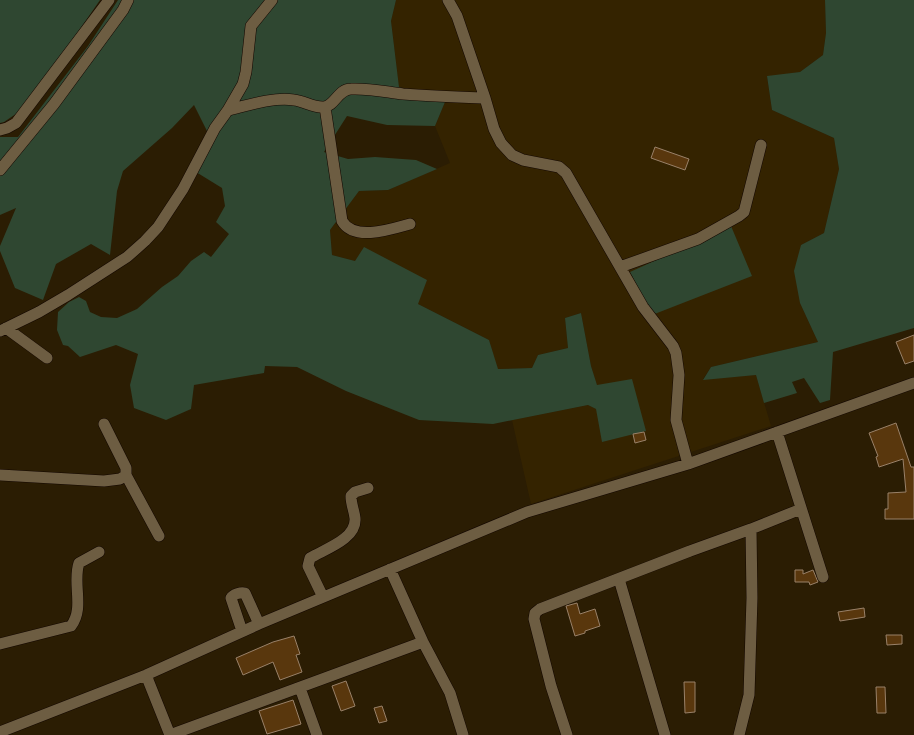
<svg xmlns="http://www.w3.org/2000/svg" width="914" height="735" viewBox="0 0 914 735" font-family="'Source Sans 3',sans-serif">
  <rect width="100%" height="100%" fill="#2b1d03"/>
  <path fill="#342300" d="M396,0h429l1,33 -3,22 -23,17 -33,5 5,33 62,28 5,31 -15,64 -23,12 -1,58 18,39 -107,25 -8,12 53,-4 15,51 -240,78 -19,-84 76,-15 8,4 1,-23 -6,-20 -10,-53 -16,5 3,30 -30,7 -6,13 -35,1 -8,-29 -71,-36 -54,-56 -9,13 -23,-6 -2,-25 29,-39 29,-1 62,-27 -15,-37 10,-24 -46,-15 -8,-66z"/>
  <path fill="#2f4731" d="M0,0h100l-74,107 -22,15 -4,1z
    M118,0h278l-5,21 8,66 46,15 -10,24 -48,-1 -40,-9 -23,36 24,7 27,-2 41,3 21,9 -49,21 -29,1 -29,39 2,25 23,6 9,-14 63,33 -9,24 71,36 9,29 34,-1 6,-13 30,-7 -3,-30 16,-5 10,53 6,19 35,-6 14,52 -44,11 -6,-33 -8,-4 -95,19 -74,-4 -73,-29 -49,-24 -32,-1 -1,7 -70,12 -3,24 -25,11 -32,-12 -4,-23 8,-31 -22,-9 -36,12 -12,-11 -5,-1 -6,-15 1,-18 11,-10 10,-5 7,4 4,11 11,5 16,1 20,-9 25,-22 16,-11 13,-15 13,-9 7,5 18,-23 -13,-12 9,-16 -3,-18 -26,-16 17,-29 -19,-38 -22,23 -49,43 -6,20 -7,64 -19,-11 -35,20 -13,36 -28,-12 -15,-37v-5l16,-38 -16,7v-78h18l70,-91z
    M825,0h89v328l-81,24 -3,48 -10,3 -16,-25 -12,4 5,11 -33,10 -8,-28 -53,5 8,-13 107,-25 -18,-39 -6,-32 7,-26 23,-12 15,-64 -5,-31 -62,-28 -5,-34 33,-4 23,-17 3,-22z
    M731,226l21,50 -100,39 -22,-43z"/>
  <path fill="#59370d" stroke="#998169" d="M655,147l34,12 -4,11 -34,-12z
    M914,335v26l-9,3 -9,-22z
    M896,423l15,44h3v52h-29v-10h3v-16l18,-1 -3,-33 -24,8 -3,-10 2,-1 -9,-23z
    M644,432l2,8 -11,3 -2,-9z
    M795,570h8v4l10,-4 5,12 -8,3 -1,-3h-14z
    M577,603l3,11 15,-5 5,17 -15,5v2l-10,3 -9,-30z
    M864,608l1,9 -25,4 -2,-9z
    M886,635h16v9l-15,1z
    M294,636l6,18 -4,1 6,17 -22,8 -7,-18 -30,13 -7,-17 37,-16z
    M346,681l9,25 -14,5 -9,-25z
    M684,682h11v30l-10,1z
    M876,687h9l1,26h-9z
    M293,700l8,24 -34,10 -8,-23z
    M382,706l5,15 -8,2 -5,-15z"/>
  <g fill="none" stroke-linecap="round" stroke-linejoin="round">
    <defs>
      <path id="minor" d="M448,0l9,16 28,82 9,31 7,14 11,12 11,5 36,7 7,6 77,134 30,39 3,7 3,22 -3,45 12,44
        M325,107l17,114c12,21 50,8 68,3
        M228,110c21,-5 45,-13 66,-10 10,1 20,8 30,7 11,-1 14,-18 27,-18 17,-1 35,3 52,5 27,2 55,3 82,4
        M0,130l7,-2 9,-5 93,-123
        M0,170l54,-66 69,-94 5,-10
        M620,267l78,-28 41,-23 5,-4 17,-67
        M6,328l41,30
        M0,331l39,-19 29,-17 59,-38 18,-16 13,-14 25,-38 32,-61 13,-18 15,-26 3,-12 5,-46 21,-26
        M104,424l22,44v7l33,61
        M777,432l46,145
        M0,475l104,6 16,-2 6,-4
        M390,569l33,73 27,51 13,42
        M619,579l46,156
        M323,597l-15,-31 2,-8c15,-9 47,-19 45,-40 -1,-8 -4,-14 -4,-22l4,-4 13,-4
        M242,631l-11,-33c2,-4 10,-6 14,-5l14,31
        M0,644l71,-18c14,-18 1,-43 8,-63l20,-11
        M146,675l24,60
        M300,688l17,47
        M0,732l146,-57 113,-51 268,-112 161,-48 226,-81
        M170,735l253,-93
        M567,735l-16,-49 -17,-67 1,-6 5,-4 150,-58 61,-22 50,-20
        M739,735l10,-40 3,-97 -1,-69"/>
    </defs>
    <use href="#minor" stroke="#130700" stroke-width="12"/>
    <use href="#minor" stroke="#6d5d42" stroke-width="11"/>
  </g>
</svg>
